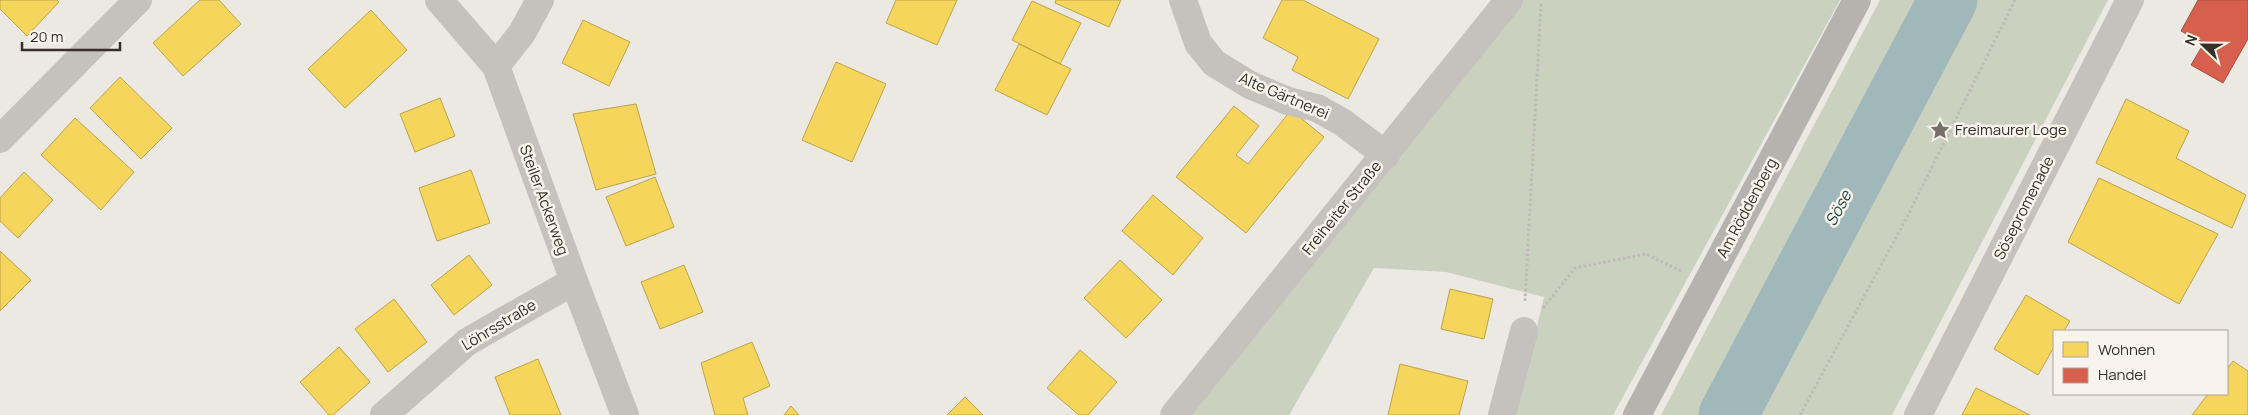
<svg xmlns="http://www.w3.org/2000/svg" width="2248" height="415" viewBox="0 0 2248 415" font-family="Manrope,sans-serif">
  <rect width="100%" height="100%" fill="#ece9e3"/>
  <path fill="#cbd1bf" d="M1521,0h319l-227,415h-97l28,-118 -98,-25 -72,-4 -85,147h-102z
    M1880,0h228l-216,415h-231z"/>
  <path fill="#f6d55c" stroke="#bca34d" d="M0,0h57l2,2 -32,34 -27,-27z
    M200,0h19l22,24 -58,52 -30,-33z
    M896,0h61l-20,45 -51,-22z
    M1056,0h65l-12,27 -54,-24z
    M1282,0h21l76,39 -31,60 -56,-29 6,-13 -35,-19z
    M1032,1l49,22 -21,41 -48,-24z
    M371,10l36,40 -62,58 -37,-39z
    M583,20l47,22 -21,44 -47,-23z
    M1019,44l52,25 -24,46 -52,-25z
    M836,62l50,22 -34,78 -50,-22z
    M120,77l52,51 -31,31 -51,-51z
    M440,98l15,38 -40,16 -15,-38z
    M2126,99l63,32 -13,27 70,37 -14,33 -136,-65z
    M636,104l20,70 -60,16 -23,-76z
    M1234,106l25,20 -23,29 12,9 43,-54 33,27 -78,96 -70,-56z
    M75,118l59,54 -33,38 -60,-55z
    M471,170l19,53 -53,18 -18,-53z
    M24,172l29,28 -35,38 -18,-17v-23z
    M655,177l19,50 -48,19 -20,-49z
    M2099,178l119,56 -39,70 -111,-62z
    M1153,195l50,43 -30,37 -51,-44z
    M0,251l31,29 -31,31z
    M469,255l23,30 -38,30 -23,-30z
    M1120,260l42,40 -36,38 -42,-40z
    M684,265l19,47 -43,17 -19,-47z
    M1450,289l43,10 -9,40 -43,-10z
    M2026,295l44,26 -6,10h-10v16l-16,28 -44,-26z
    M394,299l33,43 -39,30 -33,-43z
    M752,342l18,44 -27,12 5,17h-33l-14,-52z
    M339,347l31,35 -37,33h-4l-29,-33z
    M1080,350l37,32 -29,33h-9l-32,-27z
    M538,359l23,56h-51l-15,-38z
    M2233,361l15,10v44h-56l16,-21h19v-25z
    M1400,364l68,17 -9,34h-71z
    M1976,388l54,27h-68z
    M965,397l18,18h-36z
    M791,406l8,9h-15z"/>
  <path fill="#d6604d" stroke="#a65142" d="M2198,0h50v39l-25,44 -32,-18 13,-22 -23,-12z"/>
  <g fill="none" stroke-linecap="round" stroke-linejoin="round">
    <path stroke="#a1b8bb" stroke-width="59" d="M1728,415l220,-415"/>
    <path stroke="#bebab5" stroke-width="3" stroke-dasharray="2.5 2.5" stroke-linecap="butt" d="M1525,301l16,-298
      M1543,308l32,-40 71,-14 35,17
      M1800,415l107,-198 108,-217"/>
    <path stroke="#c5c1bc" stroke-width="28" d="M439,0l57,66 78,215 51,134
      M1183,0l15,43 16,20 36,22 38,16 29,7 25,14 44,33
      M496,66l26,-33 18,-33
      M0,139l138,-139
      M384,415l83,-73 107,-61
      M1174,415l335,-415
      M1502,415l22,-84
      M1918,415l212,-415"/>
    <path stroke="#b6b2ad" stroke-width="28" d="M1637,415l220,-415"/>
  </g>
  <defs>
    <symbol id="sight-bare" viewBox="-9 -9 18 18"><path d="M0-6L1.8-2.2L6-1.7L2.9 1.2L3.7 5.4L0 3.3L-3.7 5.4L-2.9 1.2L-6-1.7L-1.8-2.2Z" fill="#76706b" stroke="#f8f4eb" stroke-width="2.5" paint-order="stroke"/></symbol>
  </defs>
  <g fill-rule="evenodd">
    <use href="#sight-bare" x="1926" y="116" width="28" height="28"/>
  </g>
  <g text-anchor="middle" stroke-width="5" stroke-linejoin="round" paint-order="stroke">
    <g font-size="15" fill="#362f2a" stroke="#f8f4eb">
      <text transform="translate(1284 96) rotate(23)" y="5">Alte Gärtnerei</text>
      <text transform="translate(544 200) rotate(70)" y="5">Steiler Ackerweg</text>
      <text transform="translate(1342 208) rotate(-51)" y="5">Freiheiter Straße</text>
      <text transform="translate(1747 208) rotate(-62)" y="5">Am Röddenberg</text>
      <text transform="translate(2024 208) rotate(-63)" y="5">Sösepromenade</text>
      <text transform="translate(499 325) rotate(-31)" y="5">Löhrsstraße</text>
    </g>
    <g font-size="15" fill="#362f2a" stroke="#f8f4eb" text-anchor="start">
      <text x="1955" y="135">Freimaurer Loge</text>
    </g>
    <g font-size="16" font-style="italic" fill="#244a53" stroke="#f8f4eb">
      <text transform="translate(1838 208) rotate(-62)" y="6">Söse</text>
    </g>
  </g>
  <rect x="2053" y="330" width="175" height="65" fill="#f8f4eb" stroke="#aaa59e"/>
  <rect x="2063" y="342" width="25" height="15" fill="#f6d55c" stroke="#aaa59e"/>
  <text x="2098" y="355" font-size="15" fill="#362f2a">Wohnen</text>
  <rect x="2063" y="368" width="25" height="15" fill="#d6604d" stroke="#aaa59e"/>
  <text x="2098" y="380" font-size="15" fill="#362f2a">Handel</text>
  <g transform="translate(2203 45) rotate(292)" stroke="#f8f4eb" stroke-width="4" paint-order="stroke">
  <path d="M0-4L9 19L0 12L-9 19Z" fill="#362f2a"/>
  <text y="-8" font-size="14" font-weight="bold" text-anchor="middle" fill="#362f2a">N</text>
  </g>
  <path d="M22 42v8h98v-8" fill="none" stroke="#362f2a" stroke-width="2.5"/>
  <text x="30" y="42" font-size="15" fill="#362f2a" stroke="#f8f4eb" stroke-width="4" paint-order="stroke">20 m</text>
</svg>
